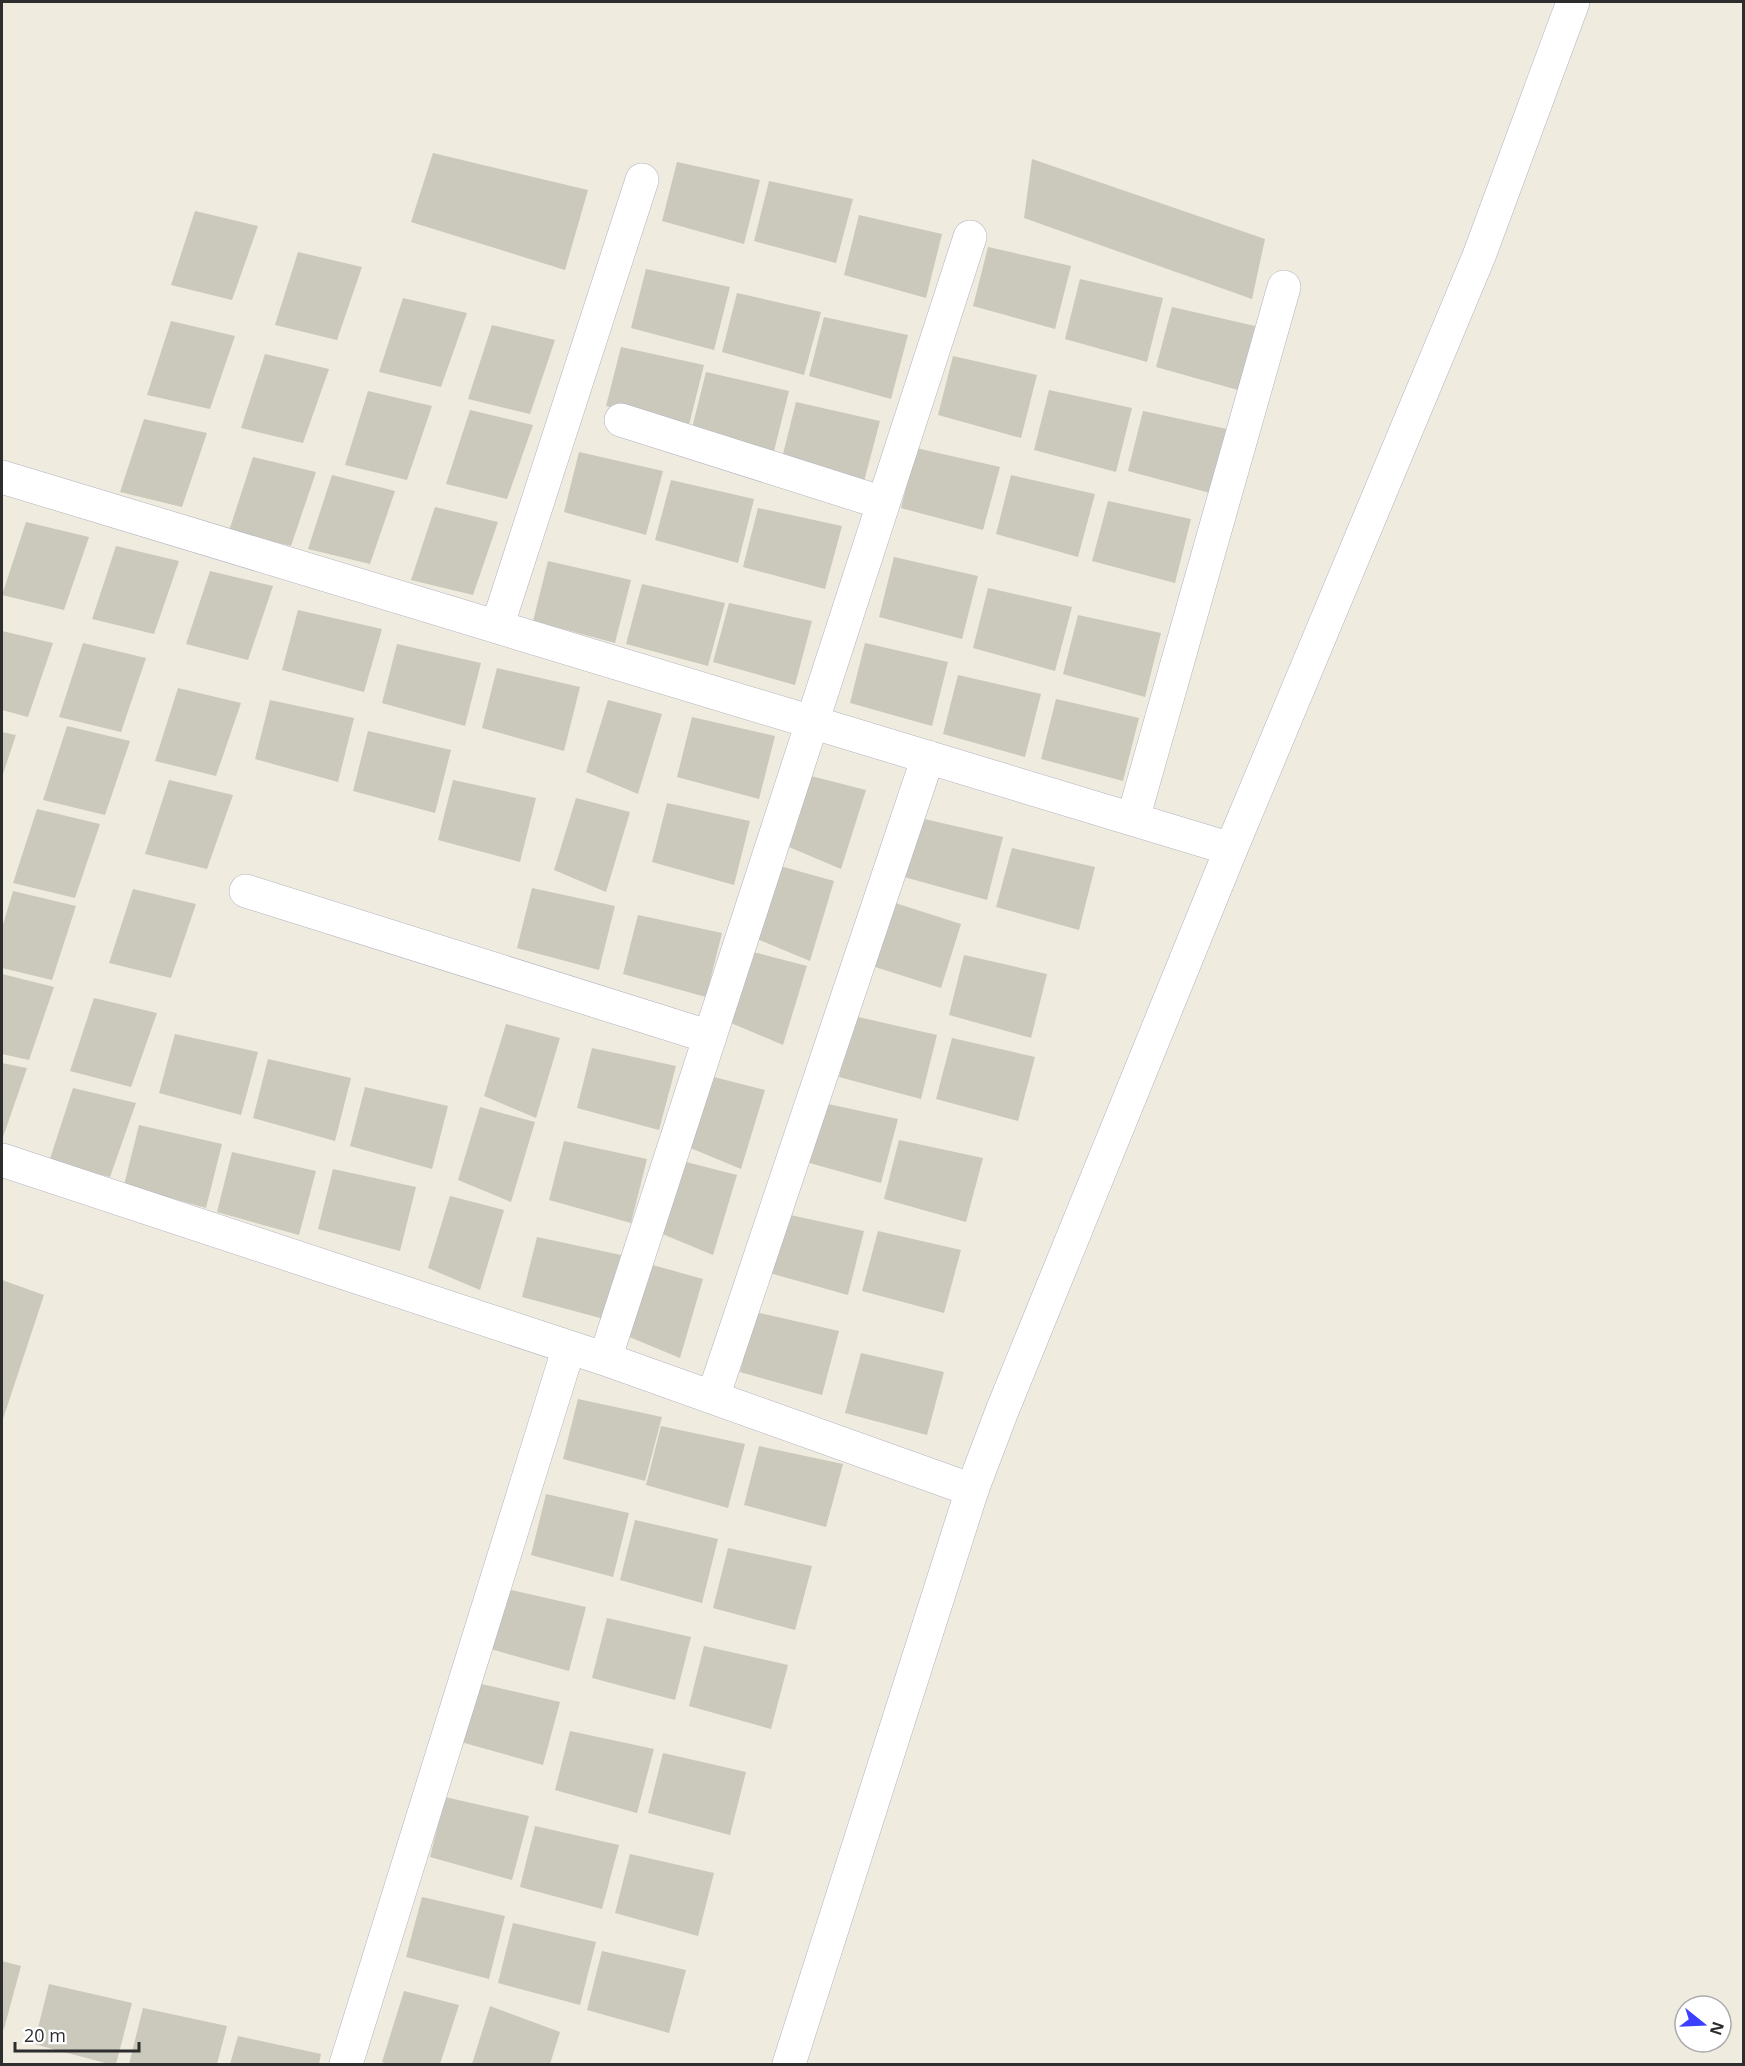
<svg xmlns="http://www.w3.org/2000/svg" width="1745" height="2066" viewBox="0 0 1745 2066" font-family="'Open Sans',sans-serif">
  <rect width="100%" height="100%" fill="#efebde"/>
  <path fill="#cbc9bc" d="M433,153l155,37 -23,80 -154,-48z
    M1032,159l233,80 -13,60 -228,-81z
    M677,162l83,18 -16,64 -82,-23z
    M769,181l84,18 -17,64 -82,-22z
    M195,211l63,15 -26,74 -61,-15z
    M859,215l83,19 -16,64 -82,-23z
    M988,247l83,19 -16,63 -82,-23z
    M298,252l64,15 -25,73 -62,-15z
    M646,269l84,18 -16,63 -83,-22z
    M1080,279l83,19 -16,64 -82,-23z
    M737,293l84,19 -17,63 -82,-23z
    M403,298l64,15 -26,74 -62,-15z
    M1172,307l83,19 -17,64 -82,-23z
    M824,317l84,18 -17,64 -82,-23z
    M171,321l64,15 -25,73 -63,-14z
    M492,325l63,15 -25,74 -62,-15z
    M621,347l83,18 -16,64 -82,-23z
    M265,354l64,15 -26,74 -62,-15z
    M953,356l84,19 -16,63 -83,-23z
    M706,372l83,19 -16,64 -82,-23z
    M1049,390l83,18 -16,64 -82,-22z
    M368,391l64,15 -25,74 -62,-15z
    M796,402l84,19 -17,64 -82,-23z
    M470,410l63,15 -26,74 -61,-15z
    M1143,411l84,18 -17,64 -82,-22z
    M144,419l63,14 -25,74 -62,-15z
    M916,448l84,19 -17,63 -82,-22z
    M579,452l84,19 -17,64 -82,-23z
    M253,457l63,15 -25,74 -62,-15z
    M332,475l63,16 -25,73 -62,-15z
    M1011,475l84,19 -17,63 -82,-23z
    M671,480l83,19 -16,64 -83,-23z
    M1108,501l83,18 -16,64 -83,-22z
    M435,507l63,15 -25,73 -62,-15z
    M758,508l84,18 -17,63 -82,-22z
    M26,522l63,15 -25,73 -62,-15z
    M116,546l63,15 -25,73 -62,-15z
    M894,557l84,19 -16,63 -83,-22z
    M548,561l83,19 -16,63 -82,-22z
    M210,571l63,15 -25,74 -62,-16z
    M642,584l83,19 -17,63 -82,-22z
    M988,588l84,19 -17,64 -82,-23z
    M729,603l83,18 -17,64 -82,-23z
    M298,610l84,19 -18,63 -82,-22z
    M1078,615l83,18 -16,64 -82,-23z
    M2,631l51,12 -25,74 -26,-7z
    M83,643l63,15 -25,74 -62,-15z
    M865,643l83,19 -16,64 -82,-23z
    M397,644l84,19 -16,63 -83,-23z
    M497,668l83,19 -16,64 -82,-23z
    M958,675l83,19 -16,63 -82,-23z
    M178,688l63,15 -25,73 -61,-15z
    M1056,699l83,19 -16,63 -82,-22z
    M270,700l84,18 -16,64 -83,-23z
    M608,700l54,14 -24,80 -52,-22z
    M692,717l83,19 -16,63 -82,-22z
    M67,726l63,15 -25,74 -62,-15z
    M368,731l83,19 -16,63 -82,-22z
    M2,732l14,3 -14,42z
    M811,776l55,14 -25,79 -52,-22z
    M169,780l64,15 -26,74 -62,-15z
    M453,780l83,18 -16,64 -82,-22z
    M576,798l54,14 -24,80 -52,-22z
    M667,803l83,18 -16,64 -82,-23z
    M37,809l63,15 -25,74 -62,-15z
    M920,818l83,19 -16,63 -83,-23z
    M1012,848l83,19 -16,63 -83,-23z
    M780,866l54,15 -24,80 -53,-22z
    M532,888l83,18 -16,64 -82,-22z
    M133,889l63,15 -25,74 -62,-15z
    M13,891l63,15 -24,74 -50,-12v-40z
    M889,901l72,23 -20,64 -72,-23z
    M638,915l84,18 -16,64 -83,-23z
    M753,952l54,14 -24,79 -52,-22z
    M964,955l83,19 -16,64 -82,-23z
    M2,974l52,13 -25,73 -27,-6z
    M94,998l63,15 -26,74 -61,-16z
    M854,1016l83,19 -16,64 -82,-22z
    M506,1024l54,14 -24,80 -52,-22z
    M175,1034l83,18 -17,63 -82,-22z
    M952,1038l83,19 -17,64 -82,-22z
    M592,1048l84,18 -17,64 -82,-22z
    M268,1059l83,19 -16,63 -82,-23z
    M2,1063l25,5 -25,72z
    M710,1076l55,14 -24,79 -53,-22z
    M365,1087l83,19 -16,63 -82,-23z
    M73,1088l63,15 -26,74 -61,-15z
    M814,1101l84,18 -17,64 -82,-23z
    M480,1107l55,15 -24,80 -53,-22z
    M139,1125l83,19 -16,64 -82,-23z
    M899,1140l84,18 -17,64 -82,-23z
    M564,1141l83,18 -16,64 -82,-23z
    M232,1152l84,19 -17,64 -82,-23z
    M682,1161l55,14 -24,80 -53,-22z
    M333,1169l83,18 -16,64 -82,-22z
    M450,1196l54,14 -24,80 -52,-22z
    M781,1213l83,18 -16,64 -82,-23z
    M878,1231l83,19 -17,63 -82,-22z
    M537,1237l84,18 -17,64 -82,-22z
    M649,1264l54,15 -23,79 -53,-22z
    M2,1280l42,15 -42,127z
    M755,1312l84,19 -17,64 -82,-23z
    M861,1353l83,19 -17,63 -82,-22z
    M578,1399l84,18 -17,64 -82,-22z
    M661,1426l84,18 -17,64 -82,-23z
    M759,1446l84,18 -17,63 -82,-22z
    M546,1494l83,19 -16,64 -82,-22z
    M635,1520l83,19 -16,64 -82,-23z
    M728,1548l84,18 -17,64 -82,-22z
    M502,1588l84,19 -17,64 -82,-23z
    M607,1618l84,19 -16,63 -83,-22z
    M704,1646l84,19 -17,64 -82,-23z
    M477,1683l83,19 -17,63 -82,-23z
    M570,1731l84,18 -17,64 -82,-23z
    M663,1753l83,19 -16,63 -82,-22z
    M445,1797l84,19 -17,64 -82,-23z
    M535,1826l84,19 -17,64 -82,-22z
    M630,1854l84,19 -16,63 -83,-23z
    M422,1897l83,19 -16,63 -83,-22z
    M513,1923l83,19 -16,63 -82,-22z
    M602,1951l84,19 -17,63 -82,-23z
    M2,1961l19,5 -17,63 -2,-1z
    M49,1984l83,19 -16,61h-7l-75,-20z
    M404,1991l55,14 -19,59h-52l-6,-2z
    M490,2006l70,26 -10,32h-78z
    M143,2008l84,18 -10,38h-88z
    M238,2036l83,18 -2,10h-89z"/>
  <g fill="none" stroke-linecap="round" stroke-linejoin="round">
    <defs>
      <path id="minor" d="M621,420l262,83
        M2,477l1229,372
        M497,627l145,-447
        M1133,819l151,-532
        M246,891l464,146
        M2,1160l603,199 367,131
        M605,1359l365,-1122
        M713,1397l215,-640
        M346,2064l223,-717"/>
      <path id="secondary" d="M789,2064l183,-574 30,-79 229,-562 248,-593 94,-254"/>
    </defs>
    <use href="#minor" stroke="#b2b2c1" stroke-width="34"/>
    <use href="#secondary" stroke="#b2b2c1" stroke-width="34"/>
    <use href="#minor" stroke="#fff" stroke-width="33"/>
    <use href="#secondary" stroke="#fff" stroke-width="33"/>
  </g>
  <rect width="1745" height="2066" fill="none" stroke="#2d2d2d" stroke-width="6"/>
  <g transform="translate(1703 2024) rotate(108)"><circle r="28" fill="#ffffff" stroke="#ababab" stroke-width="1.5"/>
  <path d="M0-4.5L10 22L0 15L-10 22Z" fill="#3b3fff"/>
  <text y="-9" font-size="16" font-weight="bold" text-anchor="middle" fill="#2d2d2d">N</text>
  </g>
  <path d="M15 2042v9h124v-9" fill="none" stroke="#2d2d2d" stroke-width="3"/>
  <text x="24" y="2042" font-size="18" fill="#2d2d2d" stroke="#ffffff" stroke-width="4.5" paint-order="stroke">20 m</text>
</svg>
